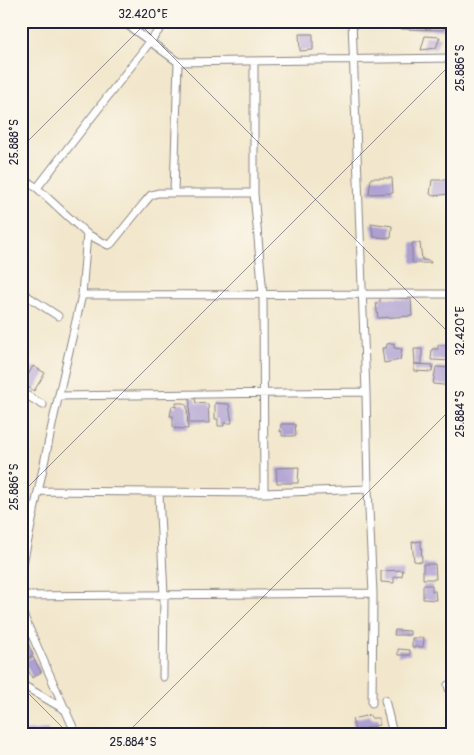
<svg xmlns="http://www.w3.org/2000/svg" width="474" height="755" viewBox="0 0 474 755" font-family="Pangolin,sans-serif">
  <rect width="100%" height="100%" fill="#fbf7ec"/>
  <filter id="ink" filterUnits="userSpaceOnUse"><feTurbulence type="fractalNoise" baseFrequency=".02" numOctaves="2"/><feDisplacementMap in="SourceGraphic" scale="10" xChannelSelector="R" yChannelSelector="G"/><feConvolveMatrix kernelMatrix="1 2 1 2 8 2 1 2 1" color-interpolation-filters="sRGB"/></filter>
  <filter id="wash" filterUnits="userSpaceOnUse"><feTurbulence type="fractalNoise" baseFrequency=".0096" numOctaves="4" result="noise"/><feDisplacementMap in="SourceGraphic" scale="20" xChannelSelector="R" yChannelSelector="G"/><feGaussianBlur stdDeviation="1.12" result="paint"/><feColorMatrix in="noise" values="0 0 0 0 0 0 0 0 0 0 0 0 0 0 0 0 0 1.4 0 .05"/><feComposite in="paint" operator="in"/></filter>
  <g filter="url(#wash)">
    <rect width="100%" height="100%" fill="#f2e7cc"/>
    <g id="blocks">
      <path fill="#ad9fd2" d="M402,21h42v9l-43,-1z
        M299,34h14v16l-13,1z
        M425,36l15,1 -4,11 -15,2z
        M371,178h21l1,15 -24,1z
        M432,180h17v14l-16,2 -3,-2z
        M371,223l21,3 -1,12 -17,-1z
        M412,243h8l2,17 8,1 1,2h-19z
        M380,297l31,2 1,17 -34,2 -2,-15 4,-1z
        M394,343v5l8,1 -2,11 -16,3 -2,-15h4l1,-4z
        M438,345h15v16l-22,-1 1,-11h6z
        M414,349h8v15h-7z
        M414,364l19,1 -1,7 -18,-1z
        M33,366l12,7 -11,18 -11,-7z
        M436,367l17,1v18l-20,-2z
        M190,398h5l1,5 12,1 1,19h-20z
        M176,403h7l4,3 1,23 -15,-1v-12h-3l2,-10 4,1z
        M215,403l14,1 3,19h-8v3h-6v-7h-3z
        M281,424h14l1,12h-14v-5l-2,1z
        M299,467l-1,16h-21l-1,-15z
        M421,541l1,21 -8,-1 -2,-19z
        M423,564h12l1,15h-13z
        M403,570l-1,6 -8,1v6l-13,-1v-11z
        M423,585h9v6h3l1,9 -13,-1z
        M395,630l15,1v4h-16z
        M412,638h12l-1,9h-11z
        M26,639l7,16 -8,4 -4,-9v-10z
        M398,649l12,1v5h-12z
        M33,657l8,15 -9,6 -8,-17z
        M370,715l1,3h8v7l-24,6 -3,-12z
        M48,729v5h-23v-3z"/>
    </g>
  </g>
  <g filter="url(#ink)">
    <use href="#blocks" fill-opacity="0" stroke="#8a8484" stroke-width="1"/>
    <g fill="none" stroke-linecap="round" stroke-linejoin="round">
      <defs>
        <path id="street" d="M122,21l56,41 275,-4
          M352,21l14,371 2,97 5,104 -1,110
          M254,61v132l9,102 1,198
          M21,177l16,11 50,46 -5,61 -28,121 -33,157
          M37,188l129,-167
          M174,192l4,-130
          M87,234l21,11 3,-1 34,-42 6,-7 7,-2h96
          M21,292l37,24
          M82,295l371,-1
          M21,392l22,13
          M59,396l307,-4
          M39,491l225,2 104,-4
          M159,493l5,102 -1,82
          M21,506l13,7
          M21,596l352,-3
          M21,610l55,124
          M21,684l46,27
          M448,685l5,18
          M385,700l8,34
          M262,732l1,2"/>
      </defs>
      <use href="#street" stroke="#8a8484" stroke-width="9"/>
      <use href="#street" stroke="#fff" stroke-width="7"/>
    </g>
  </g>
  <path fill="none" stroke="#22223b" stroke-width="1" stroke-opacity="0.45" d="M137,21l316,316M21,148l127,-127M21,494l432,-432M21,686l48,48M126,734l327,-327"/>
  <rect width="474" height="755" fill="none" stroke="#fbf7ec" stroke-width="55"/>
  <rect x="28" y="28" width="418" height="700" fill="none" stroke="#22223b" stroke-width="2"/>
  <g font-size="12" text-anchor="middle" fill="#22223b">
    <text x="143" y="18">32.420°E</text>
    <text transform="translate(460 68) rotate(-90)" y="4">25.886°S</text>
    <text transform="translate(14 142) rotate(-90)" y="4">25.888°S</text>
    <text transform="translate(460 331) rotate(-90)" y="4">32.420°E</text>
    <text transform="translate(460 414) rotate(-90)" y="4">25.884°S</text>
    <text transform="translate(14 487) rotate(-90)" y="4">25.886°S</text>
    <text x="133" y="746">25.884°S</text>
  </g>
</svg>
